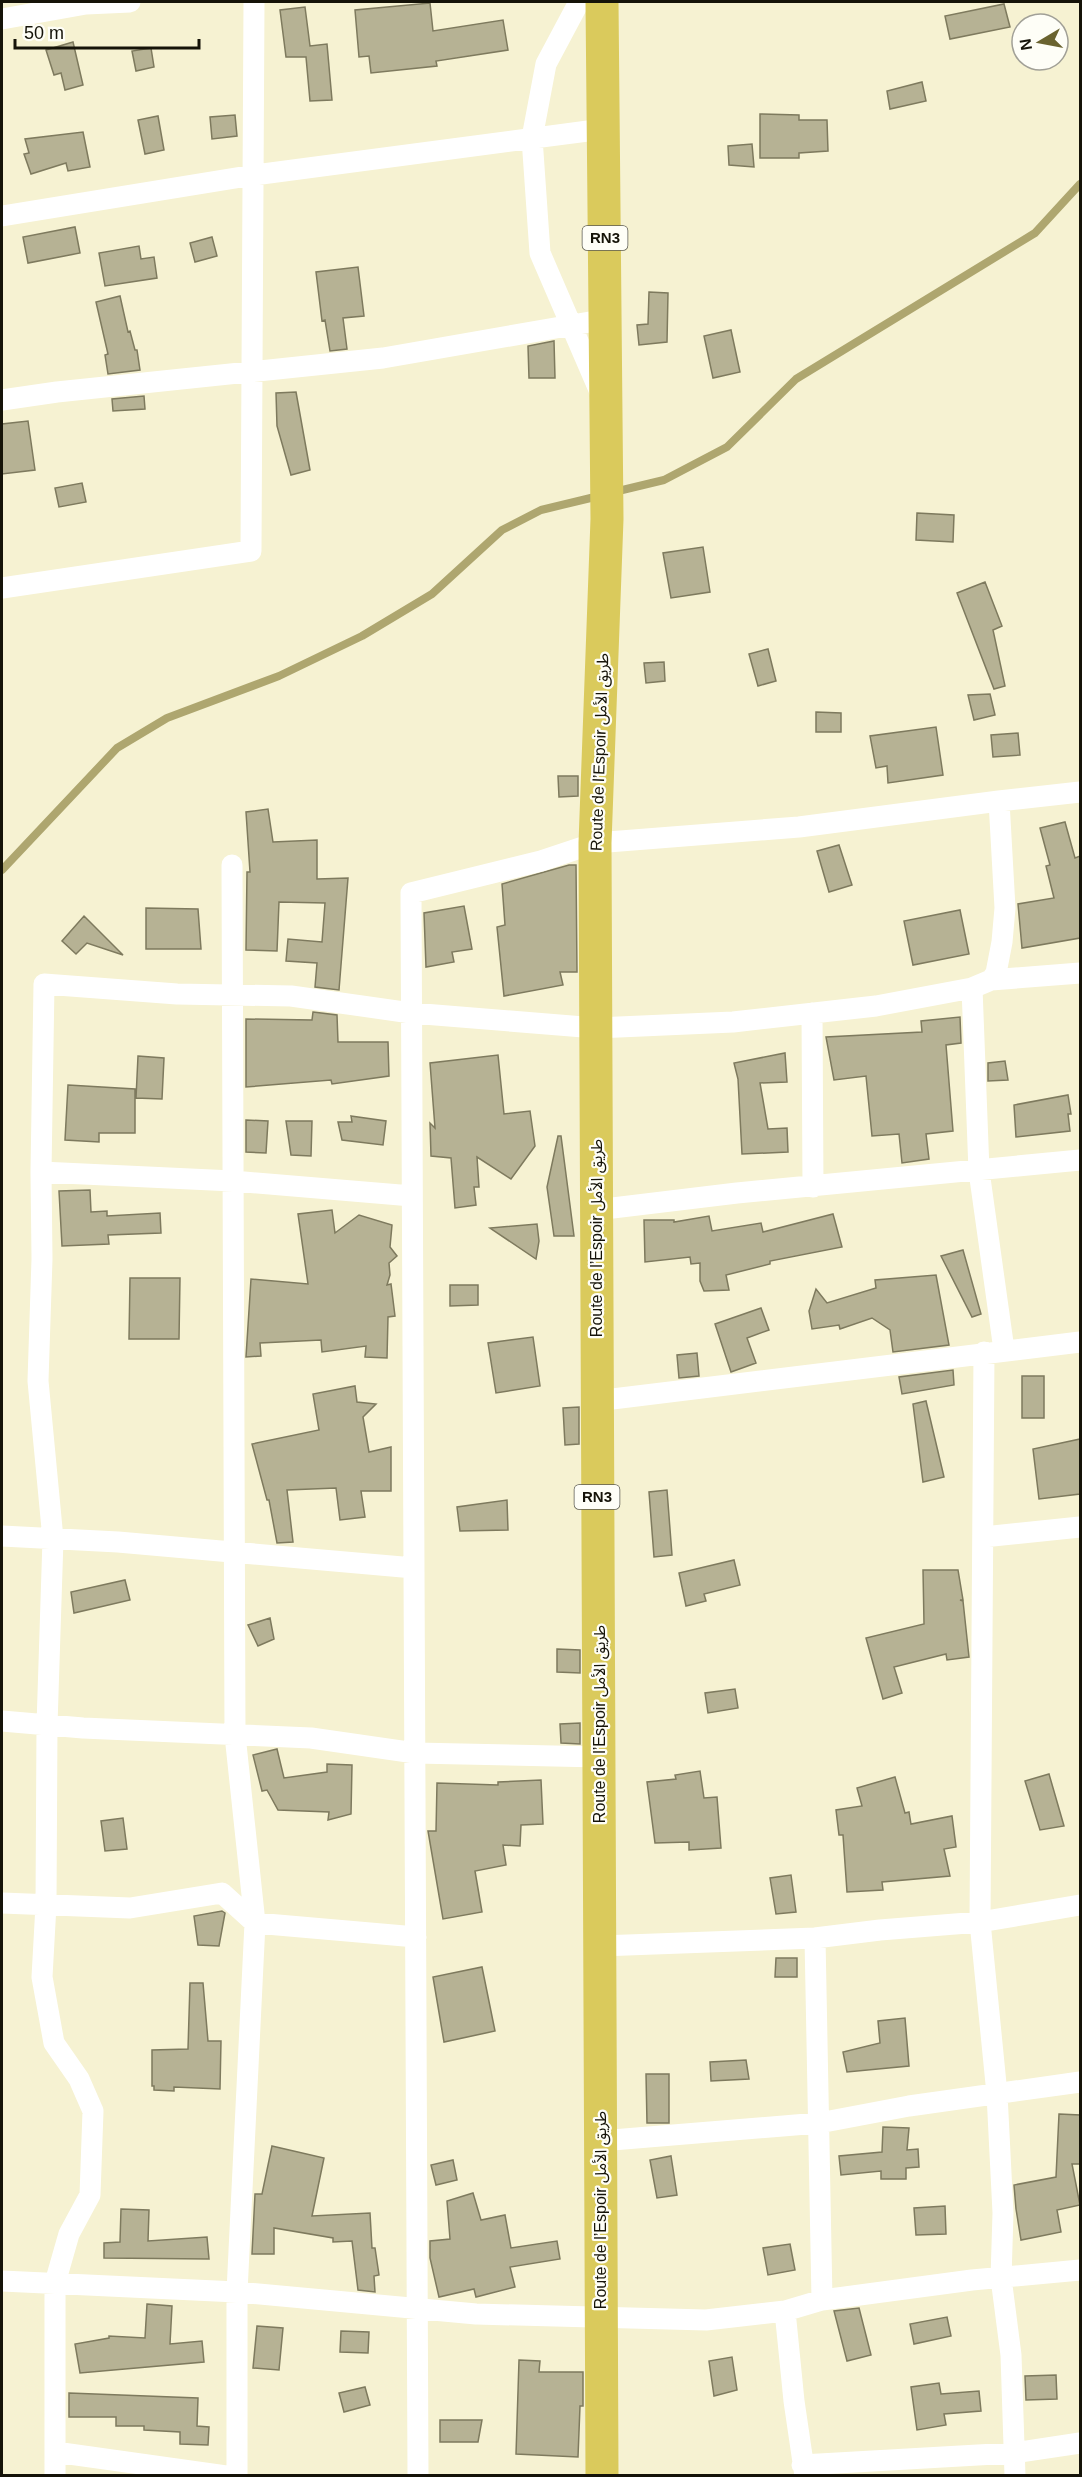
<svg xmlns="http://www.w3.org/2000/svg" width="1082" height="2477" viewBox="0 0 1082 2477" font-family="Helvetica,'Noto Sans Arabic',sans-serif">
  <rect width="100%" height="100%" fill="#f6f2d2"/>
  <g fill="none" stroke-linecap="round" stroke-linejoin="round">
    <path stroke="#aea66f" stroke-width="8" d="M614,492l50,-12 63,-33 69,-68 239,-146 45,-49
      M2,870l115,-122 50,-30 112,-42 83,-40 70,-42 70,-64 39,-20 58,-14"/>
  </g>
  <path fill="#b6b294" stroke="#7e7a5e" stroke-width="1.5" d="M430,3l3,28 70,-11 5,30 -72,11 1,5 -66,7 -2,-17 -10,1 -4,-47z
    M1004,4l6,23 -60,12 -5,-23z
    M305,7l5,39 17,-2 5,56 -22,1 -4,-44h-20l-6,-47z
    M73,42l10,43 -18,5 -4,-17 -7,2 -8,-25z
    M151,48l3,19 -18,4 -4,-20z
    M922,82l4,19 -36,8 -3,-18z
    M760,114l39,1v5h28l1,31 -29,2v5h-39z
    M235,115l2,21 -25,3 -2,-22z
    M158,116l6,34 -19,4 -7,-34z
    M83,132l7,35 -22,4 -2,-8 -35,11 -7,-20 5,-1 -4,-14z
    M752,144l2,23 -25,-2 -1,-19z
    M75,227l5,26 -52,10 -5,-26z
    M212,237l5,19 -22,6 -5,-19z
    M139,246l2,13 13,-2 3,21 -52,8 -6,-33z
    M358,267l6,49 -21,2 4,31 -17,2 -5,-31 -3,1 -6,-49z
    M649,292l19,1 -1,49 -28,3 -2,-20 11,-1z
    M120,296l8,36 2,-1 5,19h2l3,20 -32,4 -3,-19 3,-1 -12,-52z
    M731,330l9,42 -27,6 -9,-42z
    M554,341l1,37h-26l-1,-32z
    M296,392l14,78 -19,5 -14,-49 -1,-33z
    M144,396l1,13 -32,2 -1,-12z
    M28,421l7,49 -33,4v-50z
    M82,483l4,19 -27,5 -4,-19z
    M917,513l37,2 -1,27 -37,-2z
    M703,547l7,45 -39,6 -8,-45z
    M985,582l17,44 -9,4 12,56 -11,3 -37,-96z
    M768,649l8,32 -18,5 -9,-32z
    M664,662l1,19 -19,2 -2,-20z
    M990,694l5,21 -21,5 -6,-25z
    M816,712l25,1v19h-25z
    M936,727l7,48 -55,8 -1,-17 -11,2 -6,-32z
    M1018,733l2,22 -27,2 -2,-22z
    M558,776h20v20l-19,1z
    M268,809l5,33 44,-2v39l31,-1 -9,112 -24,-3 2,-24 -31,-2 2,-22 34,3 3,-39 -46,-1 -2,49 -31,-1 1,-78h3l-4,-60z
    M1065,822l10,36 5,-2v82l-58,10 -4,-44 36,-6 -8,-32 4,-1 -10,-37z
    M839,845l13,40 -23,7 -12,-41z
    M569,865h7l1,107h-17l3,13 -59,11 -7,-69 8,-2 -3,-41z
    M464,906l8,43 -20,3 2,10 -28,5 -2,-54z
    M146,908l52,1 3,40h-55z
    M960,910l9,44 -56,11 -9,-44z
    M84,916l39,39 -36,-12 -11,11 -14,-13z
    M313,1012l24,3 1,27h50l1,34 -57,8 -1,-4 -85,7v-68l66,1z
    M960,1017l1,26 -15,2 7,86 -27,3 3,25 -27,4 -3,-29 -27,2 -6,-60 -32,4 -8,-43 96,-5 -1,-11z
    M785,1053l2,29 -27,1 8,46 19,-1 1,24 -46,2 -4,-75 -4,-16z
    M498,1055l6,59 26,-3 5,35 -24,33 -34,-22 2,30h-5l2,18 -21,3 -4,-50 -20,-2 -1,-33 5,5 -5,-65z
    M138,1056l26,2 -2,41 -26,-1z
    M1005,1061l3,19 -20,1v-18z
    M68,1085l67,4v44h-36v9l-34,-2z
    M1068,1095l3,19h-3l2,17 -54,6 -2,-32z
    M351,1116l35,5 -3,24 -41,-5 -4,-18h14z
    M246,1120l22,1 -2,32 -20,-1z
    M286,1121h26l-1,35 -20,-1z
    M558,1136h3l13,100h-20l-7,-49z
    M90,1190l1,22 16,-1v5l53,-3 1,20 -53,2 1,9 -47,2 -3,-55z
    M332,1210l3,23 24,-18 33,10 -2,22 7,9 -8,7 1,12 -3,10 4,-1 4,32 -7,1 -1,41 -22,-1 1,-11 -44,6 -1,-12 -61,3 1,13 -15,1 5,-78 57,5 -10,-70z
    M833,1214l9,33 -72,14v3l-44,11 3,15 -25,1 -4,-10v-18l-9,1 -1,-7 -45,5 -1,-42h30v2l35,-6 3,15 49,-8 2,9z
    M537,1224l2,17 -3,18 -46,-31z
    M963,1250l18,64 -9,3 -31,-61z
    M936,1275l13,70 -56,7 -3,-22 -18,-12 -32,11 -1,-4 -27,4 -3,-18 7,-22 11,14 49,-15 -1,-8z
    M130,1278h50l-1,61h-50z
    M450,1285h28v20l-28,1z
    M761,1308l8,22 -22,8 9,25 -25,9 -16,-48z
    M533,1337l7,49 -44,7 -8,-50z
    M697,1353l2,23 -20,2 -2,-23z
    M953,1370l1,15 -52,9 -3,-17z
    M1022,1376h22v42h-22z
    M355,1386l2,16 19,2 -13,13 6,35 22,-5v44h-30l4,26 -25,3 -4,-32 -49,2 6,52 -16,1 -8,-43h-2l-15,-56 67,-14 -6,-36z
    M926,1401l18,76 -21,5 -10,-78z
    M579,1407v37l-14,1 -2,-37z
    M1080,1439v55l-41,5 -6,-50z
    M667,1490l5,65 -18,2 -5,-65z
    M507,1500l1,30 -48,1 -3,-24z
    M734,1560l6,25 -36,9 2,7 -20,5 -7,-33z
    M923,1570h35l5,30h-3l3,1 6,56 -22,3 -1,-6 -52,13 8,26 -19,6 -17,-61 58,-14z
    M125,1580l5,20 -56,13 -3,-21z
    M270,1618l4,21 -16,7 -10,-21z
    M557,1649l23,1v23l-23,-1z
    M735,1689l3,19 -30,5 -3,-20z
    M580,1723v21l-19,-1 -1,-19z
    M277,1749l7,29 43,-6v-8l25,1 -1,49 -23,6 1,-8 -51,-2 -11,-20 -5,1 -9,-36z
    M700,1771l4,27 13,-1 4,51 -32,2v-8l-34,1 -8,-61 29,-3 -1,-4z
    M1049,1774l15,52 -24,4 -15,-49z
    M895,1777l10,36 4,-1 2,12 41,-8 4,31 -12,2 6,27 -68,6 1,8 -36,2 -4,-57h-4l-3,-25 26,-4 -5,-18z
    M541,1780l2,44 -22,1 -1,21 -17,-1 3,20 -31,6 7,41 -39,7 -15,-88h8l1,-48 61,2v-3z
    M123,1818l4,31 -22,2 -4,-30z
    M791,1875l5,37 -20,2 -6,-36z
    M222,1911l3,2 -6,33 -21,-1 -4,-29z
    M776,1958h21v19h-22z
    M482,1967l13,64 -51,11 -11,-65z
    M190,1983h13l5,58h13l-1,48 -46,-2v4l-20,-1v-4h-2v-36l36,-1z
    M905,2018l4,48 -62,6 -4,-20 37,-9 -2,-22z
    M746,2060l3,19 -38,2 -1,-19z
    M646,2074h23v49h-22z
    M1059,2114l21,1v49h-8l8,41 -23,5 4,22 -40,8 -5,-31 -2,-24 42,-8z
    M883,2127l26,1 -2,22 11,-1 1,18 -13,1v11h-25v-8l-40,4 -2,-19 43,-4z
    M272,2146l52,12 -12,58 58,-3 2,35h3l4,27 -5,1 1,16 -17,-2 -6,-49 -19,1v-4l-59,-10v26h-22l3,-60h7z
    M671,2156l6,39 -20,3 -7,-38z
    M453,2160l4,20 -21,5 -5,-20z
    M473,2193l8,27 24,-5 6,33 46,-7 3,18 -50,8 5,20 -39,10 -2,-8 -35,8 -9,-39v-17l20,-2 -3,-38z
    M945,2206l1,28 -30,1 -2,-27z
    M121,2209l28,1 -1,31 59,-4 2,22 -105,-1v-15l16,-1z
    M790,2244l5,26 -27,5 -5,-27z
    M147,2304l25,2 -2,38 32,-3 2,21 -124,11 -5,-29 34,-6v-2l36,2z
    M859,2308l12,47 -24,6 -13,-50z
    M947,2317l4,19 -37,8 -4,-20z
    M257,2326l26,2 -4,42 -26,-2z
    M341,2331l28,1 -1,21 -28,-1z
    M732,2357l5,33 -23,6 -5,-35z
    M519,2360l21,1 -1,11h44v34h-3l-2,51 -62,-3z
    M1056,2375l1,24 -31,1 -1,-24z
    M939,2383l2,11 38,-3 2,20 -37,3 2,11 -29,5 -6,-43z
    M365,2387l5,18 -26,7 -5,-19z
    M69,2393l129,5 -1,28 12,1 -1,18 -28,-1v-12l-36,-2v-4h-28v-9h-47z
    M440,2420h42l-4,22h-38z"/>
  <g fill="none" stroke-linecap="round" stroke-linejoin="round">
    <path stroke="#fff" stroke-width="21" d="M579,2l-33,62 -14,74 8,115 60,139
      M2,19l84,-15 44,-2
      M2,216l252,-41 349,-46
      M2,400l55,-8 326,-34 224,-39
      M2,588l249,-37 3,-549
      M232,865l3,870 20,188 -18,369v184
      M991,980l89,-7
      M972,988l7,183 25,179
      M812,1013l1,174
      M41,1172l192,9 179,15
      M596,1210l141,-17 343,-33
      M984,1352l-4,570 17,172 6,119 -2,65 10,77 4,121
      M596,1401l484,-59
      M2,1536l116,6 296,26
      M983,1537l97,-10
      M2,1721l81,7 228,10 104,15 185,4
      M2,1903l128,5 92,-15 33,30 161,14
      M815,1938l7,362
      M600,1946l215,-8 65,-8 100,-8 100,-17
      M600,2141l219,-18 90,-17 171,-24
      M2,2281l235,11 239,22 230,6 79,-9 37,-11 150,-20 108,-10
      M785,2311l9,90 11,75
      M55,2452l171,24
      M802,2465l211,-12 67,-10
      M55,2476v-193l14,-49 21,-39 3,-84 -14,-32 -25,-36 -12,-66 4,-72 1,-180 6,-186 -15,-158 4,-122 -1,-87 3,-188 133,10 114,2 120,17 185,15 137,-6 143,-16 96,-18 19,-8 5,-7 6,-31 3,-34 -6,-107
      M418,2476l-7,-1583 130,-32 54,-18 204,-16 200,-26 81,-9"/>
    <path stroke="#daca5c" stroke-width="33" d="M602,2476l-7,-1633 12,-324 -5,-517"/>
  </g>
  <g text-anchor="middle" stroke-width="4.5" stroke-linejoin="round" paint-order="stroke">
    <g fill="#fefef7" stroke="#5b5a50" stroke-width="1.5">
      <rect x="582.5" y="226" width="45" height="24" rx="4.5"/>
      <rect x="574.5" y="1485" width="45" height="24" rx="4.5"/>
    </g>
    <g font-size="15" font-weight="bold" fill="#151308">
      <text x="605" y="243">RN3</text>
      <text x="597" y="1502">RN3</text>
    </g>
    <g font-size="16" fill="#151308" stroke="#fefef7">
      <text transform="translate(599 752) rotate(-88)" y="6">Route de l’Espoir طريق الأمل</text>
      <text transform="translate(596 1238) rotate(-90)" y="6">Route de l’Espoir طريق الأمل</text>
      <text transform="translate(599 1724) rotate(-90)" y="6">Route de l’Espoir طريق الأمل</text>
      <text transform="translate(600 2210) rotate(-90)" y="6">Route de l’Espoir طريق الأمل</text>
    </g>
  </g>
  <rect width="1082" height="2477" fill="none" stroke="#151308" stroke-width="6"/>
  <g transform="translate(1040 42) rotate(260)"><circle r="28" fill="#fefef7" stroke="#a1a097" stroke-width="1.5"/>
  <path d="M0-4.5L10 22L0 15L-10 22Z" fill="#6a632f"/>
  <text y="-9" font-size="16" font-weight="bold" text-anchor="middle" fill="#151308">N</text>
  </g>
  <path d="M15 39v9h184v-9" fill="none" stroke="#151308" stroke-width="3"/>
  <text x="24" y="39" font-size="18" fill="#151308" stroke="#fefef7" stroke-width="4.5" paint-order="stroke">50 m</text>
</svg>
